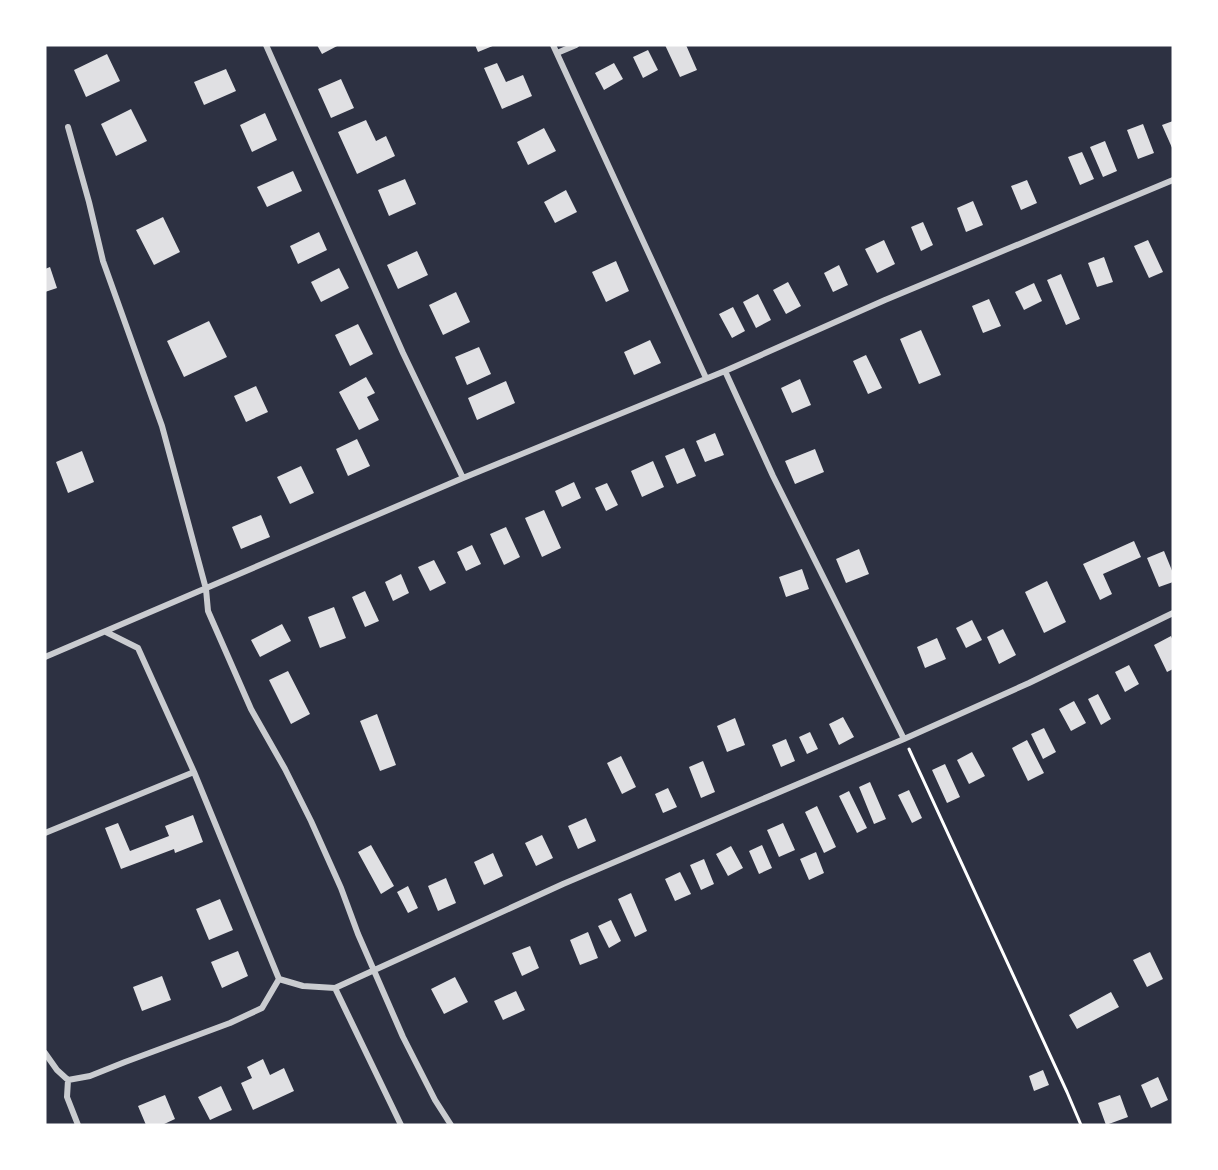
<svg xmlns="http://www.w3.org/2000/svg" width="1218" height="1170" viewBox="0 0 1218 1170" font-family="'DejaVu Sans',sans-serif">
  <rect width="100%" height="100%" fill="#2d3142"/>
  <path fill="#e0e0e3" d="M317,45h22l-17,9z
    M475,45h20l-17,7z
    M665,45h21l11,25 -17,7z
    M648,50l10,20 -15,8 -10,-21z
    M107,54l13,27 -34,16 -12,-27z
    M497,63l9,19 17,-7 9,21 -30,13 -18,-41z
    M614,63l9,16 -19,11 -9,-17z
    M226,69l10,22 -32,14 -10,-23z
    M341,79l13,29 -23,10 -13,-29z
    M131,109l16,32 -31,15 -15,-32z
    M265,113l12,27 -25,12 -12,-27z
    M366,120l10,21 10,-5 9,20 -38,18 -19,-42z
    M1173,121v29l-11,-25z
    M1143,124l11,29 -16,6 -11,-29z
    M544,128l12,23 -28,14 -11,-23z
    M1105,141l12,30 -14,6 -13,-30z
    M1082,152l12,27 -14,6 -12,-28z
    M293,171l9,20 -35,16 -10,-20z
    M405,179l11,25 -27,12 -11,-26z
    M1027,180l10,23 -16,7 -10,-24z
    M566,190l11,22 -22,11 -11,-21z
    M973,201l10,24 -17,7 -9,-24z
    M163,217l17,35 -26,13 -18,-35z
    M923,222l10,23 -12,6 -10,-24z
    M319,232l8,18 -29,14 -8,-18z
    M884,240l11,24 -18,9 -12,-24z
    M1148,240l15,32 -14,6 -15,-32z
    M417,251l11,24 -30,14 -11,-24z
    M1104,257l9,25 -16,5 -9,-24z
    M616,261l13,30 -23,11 -14,-30z
    M839,265l9,20 -15,7 -9,-19z
    M50,267l7,21 -12,4v-23z
    M339,268l10,20 -28,14 -10,-20z
    M1061,274l19,45 -14,6 -19,-45z
    M788,282l13,24 -15,8 -13,-24z
    M1034,283l8,18 -18,9 -9,-18z
    M456,292l14,30 -27,13 -14,-30z
    M758,294l13,26 -15,8 -13,-26z
    M989,299l12,27 -18,7 -11,-27z
    M733,307l12,24 -13,7 -13,-24z
    M209,321l18,36 -43,20 -17,-36z
    M358,324l15,30 -23,12 -15,-31z
    M921,330l20,45 -22,9 -19,-45z
    M650,340l11,23 -27,12 -10,-23z
    M479,347l12,27 -24,11 -12,-28z
    M866,355l16,33 -14,6 -15,-33z
    M366,377l9,16 -8,4 12,23 -20,10 -20,-38z
    M800,379l11,26 -19,8 -11,-25z
    M506,381l9,22 -38,17 -9,-22z
    M256,386l12,26 -22,10 -12,-26z
    M715,433l9,22 -19,7 -9,-21z
    M357,439l13,27 -22,10 -12,-27z
    M684,448l12,28 -19,8 -12,-28z
    M815,449l9,23 -29,12 -10,-23z
    M82,451l12,31 -26,11 -12,-31z
    M653,461l11,26 -22,10 -11,-26z
    M301,466l13,27 -24,11 -13,-27z
    M574,482l7,16 -19,9 -7,-16z
    M607,483l11,22 -12,6 -11,-23z
    M544,510l17,38 -19,9 -17,-39z
    M261,515l9,22 -29,12 -9,-22z
    M506,527l14,30 -16,8 -14,-31z
    M1134,541l7,16 -38,17 9,20 -12,6 -17,-36z
    M472,545l9,19 -15,7 -9,-19z
    M859,549l10,25 -23,9 -10,-24z
    M1164,551l9,22v9l-14,5 -12,-29z
    M434,560l12,23 -16,8 -12,-24z
    M802,569l7,20 -23,8 -7,-20z
    M401,574l8,19 -16,8 -8,-19z
    M1047,581l19,41 -22,11 -19,-41z
    M365,591l14,30 -14,6 -13,-30z
    M334,607l12,31 -26,10 -12,-31z
    M972,620l10,20 -16,8 -10,-20z
    M282,624l9,17 -31,16 -9,-17z
    M1003,629l13,26 -17,9 -12,-27z
    M1171,636l2,5v28l-6,3 -13,-27z
    M937,638l9,21 -21,9 -8,-21z
    M1129,665l10,19 -14,8 -10,-20z
    M288,671l22,43 -19,10 -22,-44z
    M1098,694l13,25 -10,6 -13,-26z
    M1074,701l12,22 -15,8 -12,-22z
    M377,714l19,51 -16,6 -20,-50z
    M843,717l11,20 -15,8 -10,-21z
    M735,718l10,27 -18,7 -10,-26z
    M1044,728l12,24 -13,7 -12,-25z
    M810,732l8,17 -11,5 -8,-17z
    M786,739l9,22 -14,6 -9,-22z
    M1027,740l17,33 -16,8 -16,-33z
    M972,752l13,24 -16,8 -12,-24z
    M621,756l15,31 -14,7 -15,-31z
    M703,761l12,31 -14,6 -12,-31z
    M945,764l15,33 -13,6 -15,-33z
    M870,782l16,37 -12,5 -15,-37z
    M668,788l9,19 -14,6 -8,-19z
    M909,790l13,28 -10,5 -14,-28z
    M849,791l18,37 -10,5 -18,-37z
    M817,806l19,41 -12,6 -19,-41z
    M193,815l10,27 -28,11 -1,-4 -53,20 -16,-41 13,-5 12,28 39,-15 -4,-10z
    M586,818l10,23 -18,8 -10,-23z
    M783,823l12,27 -16,7 -12,-27z
    M542,835l11,23 -17,8 -11,-23z
    M371,845l23,41 -13,8 -23,-42z
    M762,845l10,23 -13,6 -10,-23z
    M731,846l12,22 -15,8 -12,-22z
    M816,852l8,21 -15,7 -9,-21z
    M493,853l10,23 -19,9 -10,-23z
    M704,859l10,25 -13,6 -11,-25z
    M680,872l11,22 -16,7 -10,-22z
    M446,878l10,25 -18,8 -10,-25z
    M408,886l10,22 -10,5 -11,-21z
    M631,893l16,38 -12,6 -17,-38z
    M220,899l13,31 -24,10 -13,-31z
    M611,920l10,21 -12,7 -11,-22z
    M588,932l10,26 -18,7 -10,-25z
    M530,946l9,22 -17,8 -10,-23z
    M238,951l10,25 -26,12 -11,-26z
    M1150,952l13,27 -16,8 -14,-27z
    M162,976l9,24 -29,11 -9,-24z
    M455,977l13,25 -24,12 -13,-25z
    M516,991l9,19 -22,10 -9,-19z
    M1111,992l8,15 -42,22 -8,-14z
    M263,1059l7,16 14,-7 10,23 -41,19 -12,-27 11,-5 -5,-11z
    M1043,1070l6,15 -15,6 -5,-15z
    M1158,1077l10,23 -17,8 -10,-23z
    M221,1086l11,24 -22,10 -12,-23z
    M165,1095l10,24 -13,6h-16l-8,-19z
    M1120,1095l8,22 -22,8 -8,-22z"/>
  <g fill="none" stroke-linecap="round" stroke-linejoin="round">
    <path stroke="#fff" stroke-width="3" d="M909,749l158,343 14,33"/>
    <path stroke="#caccd0" stroke-width="6" d="M266,45l137,308 60,125
      M553,45l153,333
      M557,53l19,-8
      M68,127l21,75 14,59 59,165 44,163 2,22 43,98 34,60 26,52 30,67 17,46 45,103 32,63 16,25
      M725,371l48,105 131,263
      M106,632l32,16 56,124 85,207 24,7 32,2 66,137
      M45,657l418,-179 262,-107 160,-71 288,-120
      M45,833l149,-61
      M335,988l228,-104 341,-145 125,-56 144,-70
      M45,1053l12,17 11,10 22,-4 35,-14 105,-39 32,-15 17,-29
      M68,1080l-1,17 11,28"/>
  </g>
  <rect width="1218" height="1170" fill="none" stroke="#ffffff" stroke-width="93"/>
</svg>
